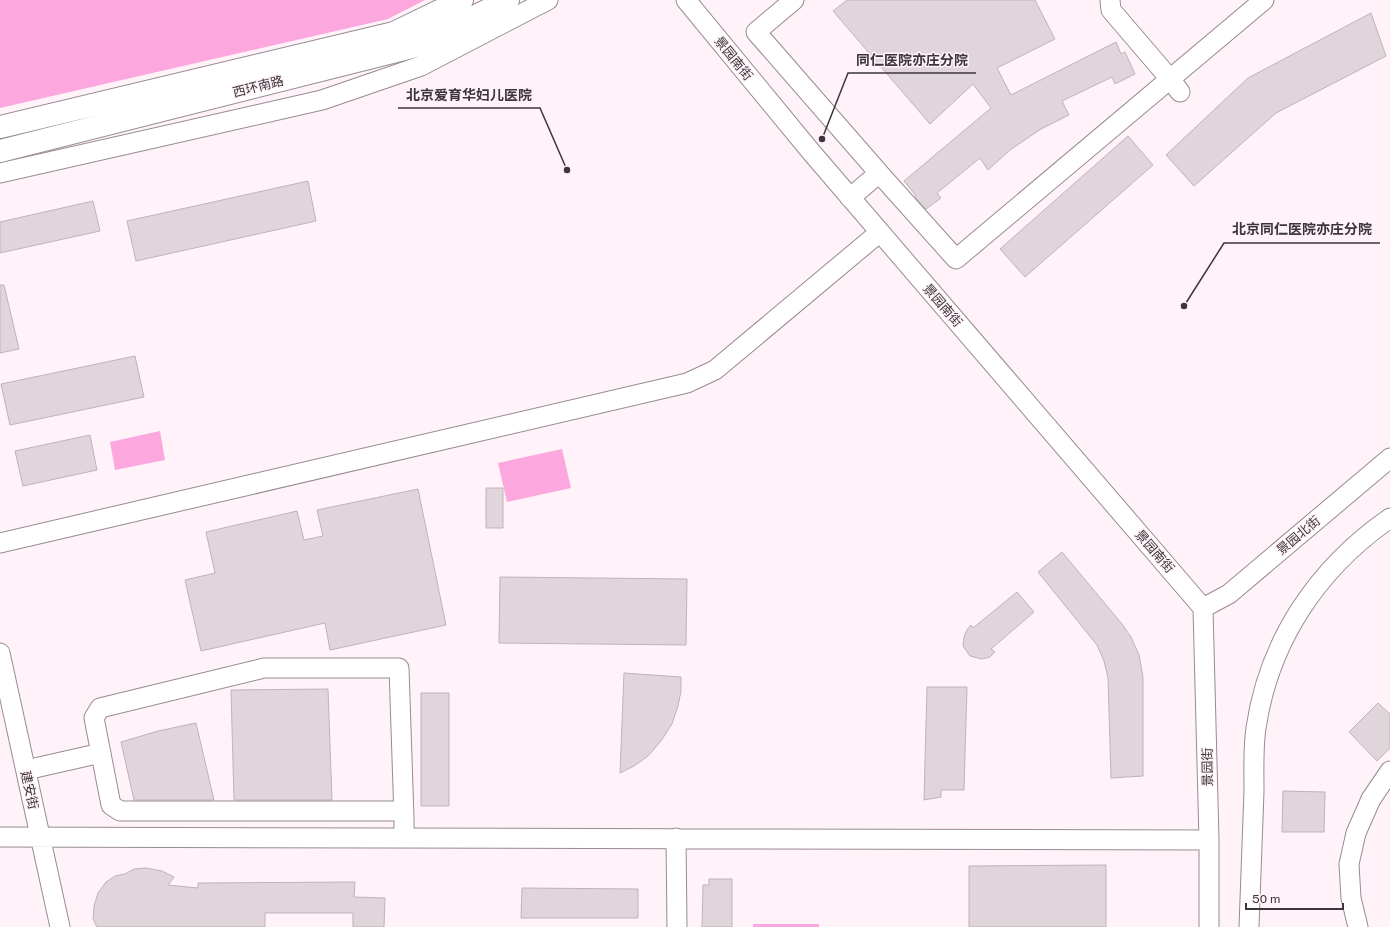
<svg xmlns="http://www.w3.org/2000/svg" width="1390" height="927" viewBox="0 0 1390 927" font-family="'Public Sans','Noto Sans SC',sans-serif">
  <rect width="100%" height="100%" fill="#fff2f9"/>
  <path fill="#fca8de" d="M0,0h425l-37,19 -388,89z
    M160,431l5,29 -50,10 -5,-28z
    M562,449l9,39 -64,14 -9,-39z
    M753,924h66v3h-66z"/>
  <path fill="#e1d5dc" stroke="#bfb3ba" d="M847,0h188l20,39 -58,29 14,27 105,-53 5,12 4,-2 10,22 -20,10 -3,-7 -50,24 7,14 -28,14 -31,21 -22,20 -8,-12 -43,35 4,5 -15,11 -11,-12 1,-1 -12,-15 87,-73 -18,-24 -43,40 -97,-113z
    M1371,13l15,43 -110,57 -82,73 -28,-31 82,-77z
    M1128,136l25,29 -128,112 -25,-28z
    M308,181l8,40 -180,40 -9,-40z
    M93,201l7,30 -100,22v-31z
    M0,285h4l15,64 -19,4z
    M135,356l9,41 -134,28 -9,-41z
    M90,435l7,35 -74,16 -8,-35z
    M486,488h17v40h-17z
    M418,489l28,136 -116,25 -5,-27 -124,28 -16,-71 30,-7 -9,-41 91,-21 7,29 19,-4 -6,-26z
    M1062,552l60,72 9,13 8,18 4,22v99l-32,2 -3,-100 -4,-17 -7,-16 -59,-73z
    M500,577l187,2 -1,66 -187,-2z
    M1017,592l17,20 -43,37 4,3 -5,5 -8,2 -12,-3 -7,-10 1,-9 3,-7 4,-5 2,3z
    M624,673l57,4v14l-3,15 -6,18 -11,17 -13,15 -14,10 -14,7z
    M927,687h40l-3,103h-23v7l-17,3z
    M328,689l4,111h-98l-3,-110z
    M421,693h28v113h-28z
    M1378,703l12,11v34l-13,13 -28,-29z
    M196,723l18,77h-80l-13,-58 37,-11z
    M1283,791l42,1 -1,40h-42z
    M1106,865v62h-137v-61z
    M146,868l16,3 12,6 -6,8 30,3v-5l157,-1 -1,15 31,1 -1,29h-31v-14h-88v14h-168l-4,-8 1,-13 4,-13 8,-11 9,-6 10,-2 9,-5z
    M709,879h23v48h-30l1,-42h6z
    M522,888l116,1v29h-117z"/>
  <g fill="none" stroke-linecap="round" stroke-linejoin="round">
    <defs>
      <path id="minor" d="M686,0l126,153 391,455
        M794,0l-38,32 123,141
        M1110,0l1,10 59,69 10,13
        M0,173l322,-73 99,-34 127,-66
        M850,198l29,-25 77,86 308,-259
        M0,543l687,-160 28,-13 165,-138
        M1203,608l6,232v87
        M1203,608l26,-14 161,-136
        M0,653l60,274
        M26,770l75,-17
        M404,811h-284l-9,-6 -17,-87 6,-10 164,-40h135l5,150v20
        M0,837l1209,3
        M676,838l1,89
        M1249,927c2,-45 3,-91 5,-136 0,-21 -1,-43 2,-63 13,-88 62,-160 134,-210
        M1358,927l-7,-29 -2,-34 7,-31 15,-34 19,-28"/>
      <path id="major" d="M0,127l394,-94 68,-33
        M0,151l416,-105 92,-46"/>
    </defs>
    <use href="#minor" stroke="#978b92" stroke-width="21"/>
    <use href="#major" stroke="#978b92" stroke-width="24"/>
    <use href="#minor" stroke="#fff" stroke-width="19"/>
    <use href="#major" stroke="#fff" stroke-width="22"/>
  </g>
  <g text-anchor="middle" stroke-width="3" stroke-linejoin="round" paint-order="stroke">
    <g font-size="13" fill="#3b3639" stroke="#fff2f9">
      <text transform="translate(734 58) rotate(51)" y="5">景园南街</text>
      <text transform="translate(258 86) rotate(-14)" y="5">西环南路</text>
      <text transform="translate(943 305) rotate(49)" y="5">景园南街</text>
      <text transform="translate(1298 535) rotate(-40)" y="5">景园北街</text>
      <text transform="translate(1155 551) rotate(49)" y="5">景园南街</text>
      <text transform="translate(1207 767) rotate(-91)" y="5">景园街</text>
      <text transform="translate(30 790) rotate(77)" y="5">建安街</text>
    </g>
  </g>
  <path fill="none" stroke="#3b3639" stroke-width="1.5" d="M822 139L848 73H976M567 170L540 108H398M1184 306L1224 243H1380"/>
  <g fill="#3b3639" stroke="#fff2f9" stroke-width="1.5">
    <circle cx="822" cy="139" r="4"/>
    <circle cx="567" cy="170" r="4"/>
    <circle cx="1184" cy="306" r="4"/>
  </g>
  <g font-size="14" text-anchor="middle" font-weight="bold" fill="#3b3639" stroke="#fff2f9" stroke-width="3" stroke-linejoin="round" paint-order="stroke">
    <text x="912" y="65">同仁医院亦庄分院</text>
    <text x="469" y="100">北京爱育华妇儿医院</text>
    <text x="1302" y="234">北京同仁医院亦庄分院</text>
  </g>
  <path d="M1246 903v6h97v-6" fill="none" stroke="#3b3639" stroke-width="2"/>
  <text x="1252" y="903" font-size="12" fill="#3b3639" stroke="#fff2f9" stroke-width="3" paint-order="stroke">50 m</text>
</svg>
